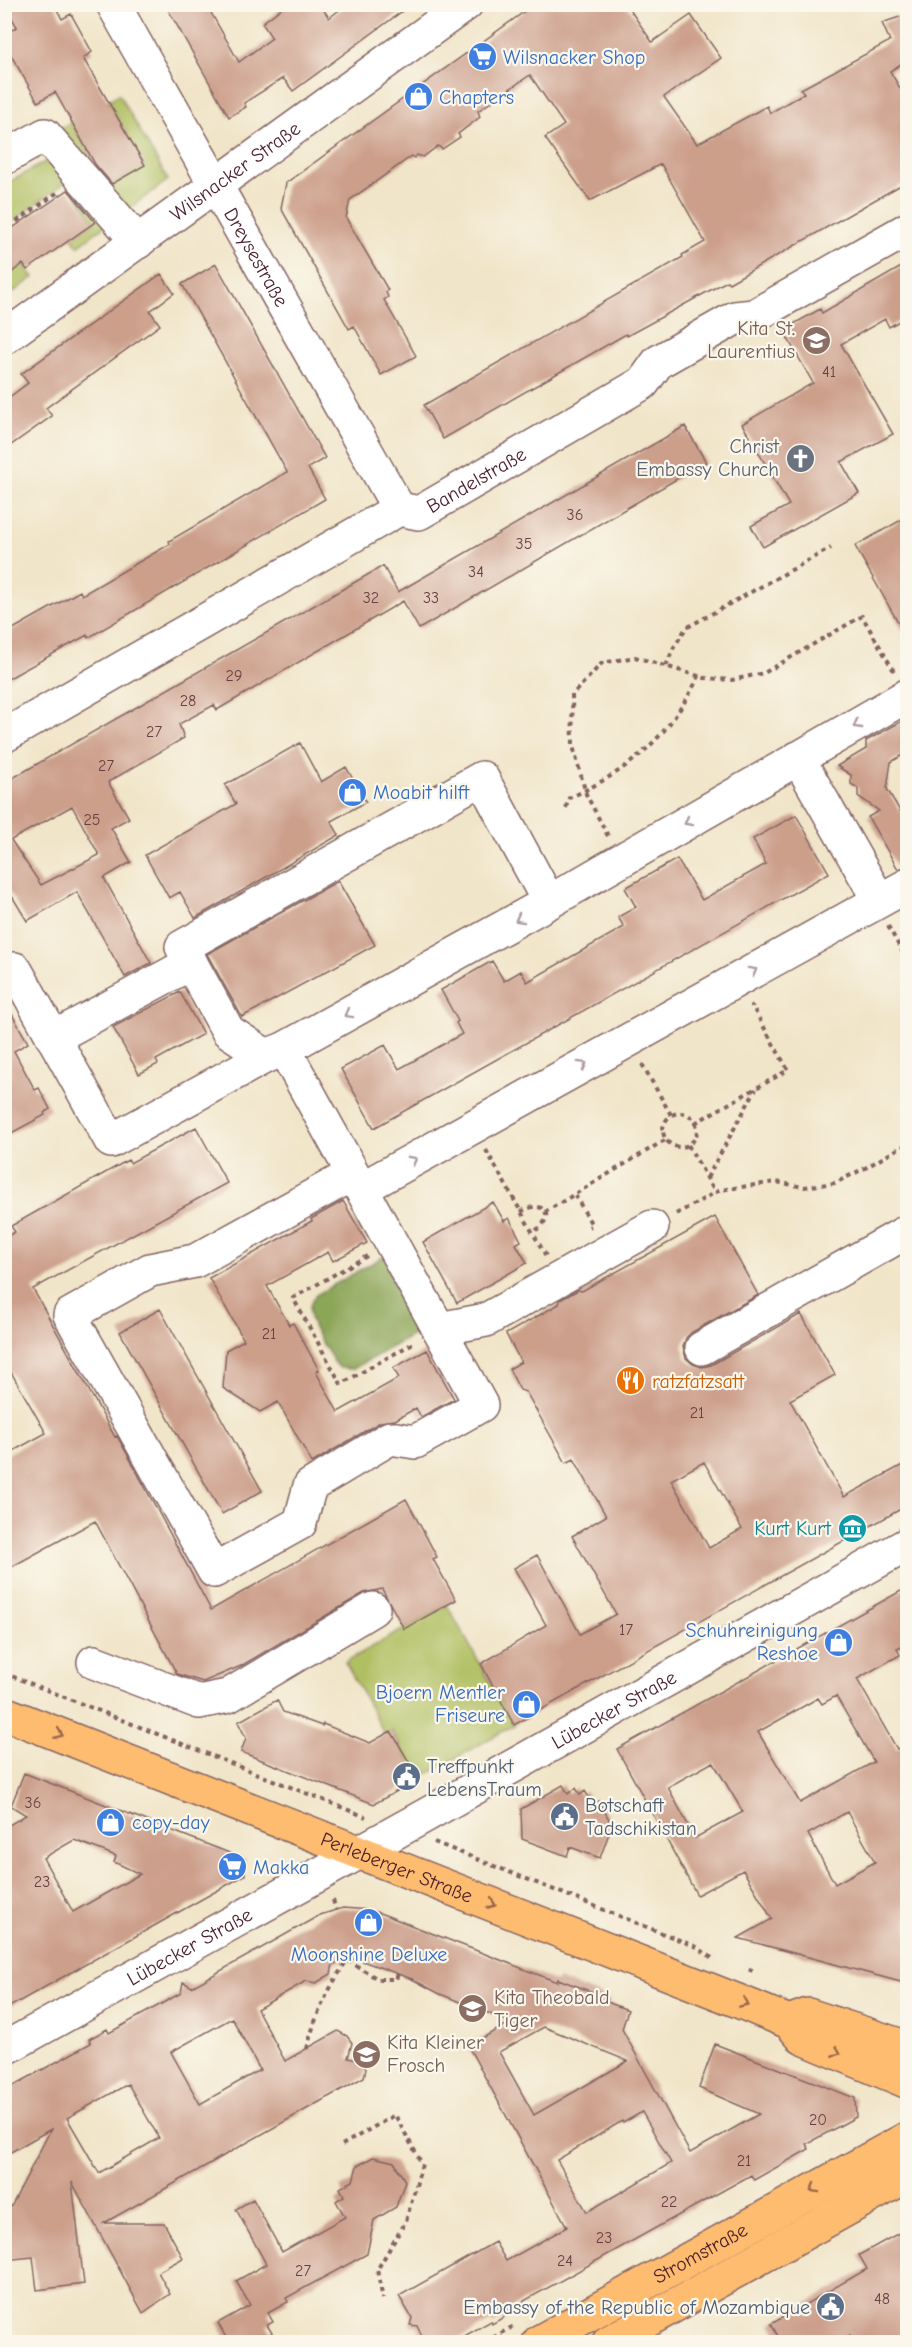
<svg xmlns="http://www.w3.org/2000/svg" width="912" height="2347" viewBox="0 0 912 2347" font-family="'Comic Neue',sans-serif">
  <rect width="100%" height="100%" fill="#fbf7ec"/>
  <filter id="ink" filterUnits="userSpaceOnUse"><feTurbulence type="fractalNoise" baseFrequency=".0167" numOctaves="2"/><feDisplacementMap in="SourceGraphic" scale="12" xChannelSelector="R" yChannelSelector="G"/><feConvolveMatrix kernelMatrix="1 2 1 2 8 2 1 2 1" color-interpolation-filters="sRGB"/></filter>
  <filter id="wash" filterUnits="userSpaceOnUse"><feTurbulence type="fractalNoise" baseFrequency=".008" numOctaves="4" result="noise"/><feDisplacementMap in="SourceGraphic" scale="24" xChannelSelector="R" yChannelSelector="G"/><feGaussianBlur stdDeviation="1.35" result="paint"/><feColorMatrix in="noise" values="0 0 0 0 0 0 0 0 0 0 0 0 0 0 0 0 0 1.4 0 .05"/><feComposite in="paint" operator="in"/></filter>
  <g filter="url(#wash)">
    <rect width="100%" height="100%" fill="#f1e5c9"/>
    <path fill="#b0bf62" stroke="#7d6f46" stroke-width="1.5" d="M119,94l49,86 -42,31 -18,-25 36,-21 -36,-64z
      M71,122l23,40 -12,5 -31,-33z
      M56,156l18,20 -64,47 -5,-6 -1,-32z
      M71,187l40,34 -33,25 -6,-8 23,-16z
      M23,264l11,13 -29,21 -1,-20z
      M447,1605l67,120 -95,54 -27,-48 -7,4 -40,-73z"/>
    <path fill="#8ca658" stroke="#6b6242" stroke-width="1.5" d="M386,1255l41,72 -74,42 -13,-1 -6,-6c-10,-19 -37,-47 -18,-67z"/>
    <g id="blocks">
      <path fill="#cc9f8b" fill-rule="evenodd" d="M4,4h50l8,15 9,-5 21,38 -9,6 62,107 -33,19 -17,-20 -40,-72 -17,10 -34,-59v-9l13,-7z
        M165,4h41l33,58 33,-24 -10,-15 25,-19h33l9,14 18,-14h65l-119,87 -10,-13 -39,25 2,4 -17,10z
        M535,4h91l26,38 39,-27 30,43 -57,39 33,47 70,-38 3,7 34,-20 -3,-4 89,-48 -8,-18 26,-9v63l-7,-13 -11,7 18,31v79l-179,102 -2,-2 -100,55 -1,-2 -183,105 -19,-34 259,-148 -1,-2 23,-13 -44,-78 -71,37 -45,-63 19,-13 -34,-50 -52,36 2,6 -22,17 2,3 -18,12 -4,-3 -15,11 -6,-2 -3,3 -2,-2 -62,44 -4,18 42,72 -2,2 2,5 -4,3 32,56 -35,19 -27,-49 -5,3 -68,-121 5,-25z
        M68,190l27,32 -68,48 -4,-6 -19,14v-44z
        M908,263v53l-19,11 -4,-8 -44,25 52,90 -52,28 18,31 -96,54 -12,-21 38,-21 -47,-81 71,-41 -30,-53 37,-21 2,4z
        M216,264l109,194 -17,10 17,31 -237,139 -1,-3 -83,46v-47l76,-43 2,4 88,-51 -1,-3 118,-69 -105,-188z
        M161,274l13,19 -24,18 10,14 -114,83 6,8 -48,34v-49l24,-18 -7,-9z
        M685,426l21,36 -287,167 -16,-28 -186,109 -3,-5 -35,19 5,14 -76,44 21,36 -18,10 20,34 -27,16 47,85 -26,14 -48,-85 -50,29 -23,-38v-100l379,-217 15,26zM72,806l27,49 -58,30 -30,-45z
        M908,516v124l-53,-94z
        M904,720v17l4,2v13l-17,10 -4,27 13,22 8,-5v60l-10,3 -30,-52 11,-6 -21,-15v-8l-7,-4v-9l-14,-9 29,-17v-8z
        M300,743l21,39 25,-15 20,35 -35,19 8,14 -144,83 -15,-26 -11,6 -24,-43 91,-51 -11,-19z
        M796,815l33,58 -455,255 -33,-59 44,-24 14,24 63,-35 -6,-11 2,-2 -17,-31 51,-29 12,20 17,-10 6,11 97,-55 -6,-10 18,-10 -11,-19 52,-29 25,41 64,-36 -13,-25z
        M338,881l37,64 -133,72 -35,-63z
        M180,992l23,42 -47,26 2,4 -19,10 -26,-47z
        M4,1000l24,43 -14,8 21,39 4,-2 11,21 -6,4 1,2 -41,22z
        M196,1127l31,56 -194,106 82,148 2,-1 14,25 80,149 195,-111 31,58 -4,2 23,41 -52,29 -22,-40 -18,4 -123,73 -38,16 -26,-8 -82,-153 -91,50v-115l42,-23 -42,-73v-122l11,-6 -4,-6 117,-66 2,3z
        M343,1201l24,42 -34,18 -5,-9 -61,34 22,39 4,-2 26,47 -3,2 22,40 61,-34 -6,-10 34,-18 27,49 -33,18 -5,-9 -21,12 -15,2 -68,41 -34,-61 -18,10 -37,-24 3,-38 18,-10 -35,-62 103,-57 -1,-2z
        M493,1202l11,19 5,-3 12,23 -5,3 11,19 -70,40 -34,-61z
        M715,1217l43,78 -66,37 -6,6 -3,9 3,11 7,6 9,3 9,-2 90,-51 34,61 -45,25 54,97 64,-35v43l-394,220 -33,-61 65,-39 -32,-57 23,-13 43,79 36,-20 -44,-78 34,-20 -32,-57 -8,4 -40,-71 -6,-2 -11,-21 12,-7 -15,-28 53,-30 1,-4 18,-10 4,1zM704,1462l38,67 -33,19 -38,-68z
        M160,1309l102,182 -40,23 -102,-182z
        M908,1587v57l-11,5 3,6 -43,24 40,70 11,-6v36l-9,4 9,15v186l-170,-46 34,-19 -29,-49 -46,25 -80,-146zM836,1696l38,66 -74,41 -42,-71 60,-34 4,6zM713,1762l30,50 -48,26 -27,-51zM847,1812l28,50 -40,22 -27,-50z
        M277,1700l6,12 39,14 1,-2 47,19 21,-12 28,48 -45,25 -133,-52 5,-14 -8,-16z
        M24,1773l221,86v16l-241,135v-182l22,-13 -15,-9zM74,1840l42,16 -2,6 26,12 -67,38 -30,-54z
        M563,1785l5,9 8,-6 4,7 5,-4 8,13 6,-3 13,24 -12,33 -30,-11 -3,9 -45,-17 -1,-30z
        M343,1908l27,2 15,5 172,67 1,-3 50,19 -1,4 21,8 -6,19 68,124 69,-39 -60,-26 16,-44 140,54 1,19 -50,27 3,5 -55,31 -3,-5 -245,136 -2,6 -12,7 -1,-3 -39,22h-27l-8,-17 -7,-1 2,-7 -13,-22 96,-54 11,19 61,-34 -99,-181 43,-24 -71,-28 -28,-15 -55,-20 -10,1 -14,4 -2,10 -15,9 -10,-2 -49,28 28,52 53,-30 9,5 5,7 -4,15 14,3 4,8 -2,8 -260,146h60l19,35 -25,14 12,22 -27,19 -71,-131 12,102 -47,6 -4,-33 -29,3v-51h6l41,-80 -47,27v-65l87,-48 -2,-4 18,-10 2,4 72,-40 2,-11 9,5 128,-72zM232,2018l28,52 -60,34 -29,-52zM544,2027l84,34 -94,54 -35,-63zM128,2084l31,54 -60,35 -32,-55zM642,2112l29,51 -84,49 -30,-52 65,-39 1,2z
        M373,2157l21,5 11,19 -9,26 -22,13 -7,34 -81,44 2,4 -20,11 5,9 -6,3 5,8 -17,10h-26l-11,-20 32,-18 -14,-24 30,-17 -30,-55 17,-10 29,53 63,-35 -9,-16 8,-5 -4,-8 13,-7 4,-15z
        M908,2228v115h-53l-5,-8 -13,8h-55l-11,-19 96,-55 -8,-14z"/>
    </g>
  </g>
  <g filter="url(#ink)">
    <use href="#blocks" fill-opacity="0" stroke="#846462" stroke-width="1.5"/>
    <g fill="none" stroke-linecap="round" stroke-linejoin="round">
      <defs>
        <g id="minor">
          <path id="s1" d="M113,4l286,505"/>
          <path d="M4,158l41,-23 93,107"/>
          <path id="s2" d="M4,338l462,-334"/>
          <path id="s3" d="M4,736l395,-227 20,4 224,-130 15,-21 77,-44 19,-2 154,-87"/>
          <path d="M798,758l81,142"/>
          <path d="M15,969l96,172 155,-85 18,-7 265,-147 359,-207"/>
          <path d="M53,1038l138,-75"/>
          <path d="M284,1049l197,356 -66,37 -25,-4 -80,48 -10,37 -86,48 -144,-256 80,-45 45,-9 158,-87"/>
          <path d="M266,1056l-38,-25 -46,-84 300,-169 67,124"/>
          <path d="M361,1189l547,-304"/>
          <path d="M439,1329l47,-9 166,-93"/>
          <path d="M702,1348l206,-117"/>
          <path d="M94,1662l105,40 29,-6 145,-87"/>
          <path id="s4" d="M4,2049l408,-226 496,-279"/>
        </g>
        <g id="major">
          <path id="s5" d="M4,1713l734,288 51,21 14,16 105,44"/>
          <path d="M789,2022l19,-7 100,33"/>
          <path id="s6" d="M539,2342l369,-204"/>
          <path d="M609,2342l299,-167"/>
        </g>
      </defs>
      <use href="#minor" stroke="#846462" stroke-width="36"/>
      <use href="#major" stroke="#846462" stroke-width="36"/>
      <path stroke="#846462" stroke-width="4" stroke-dasharray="4.5 4.5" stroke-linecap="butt" d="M4,220l5,7 49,-35
        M666,666l8,-19 12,-19 145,-80
        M566,808l3,-10c63,-29 98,-59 130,-122
        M608,836l-22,-42 -13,-48 -1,-51 30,-32 33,-6 70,21 27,2 32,-7 98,-57 32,55
        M888,926l20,36
        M642,1064l29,51
        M663 1130a17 17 0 1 1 34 0a17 17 0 1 1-34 0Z
        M695,1123l93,-53 -36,-64 1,-1
        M688,1145l27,47
        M486,1150l60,106
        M707,1178l49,-89
        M575,1195l17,30 -3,2
        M521,1212c23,-15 37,6 12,20
        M545,1212l120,-72
        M676,1214l44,-24 56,-8 28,5 31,-4 32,-16 41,-24
        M367,1256l-74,42 48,86 74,-42
        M4,1673l362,144
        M434,1842l263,105 15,11
        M333,1900l3,10
        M750,1972l3,-8
        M307,2049c9,-37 20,-57 40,-89l31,19h18l2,-5
        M342,2145l53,-30 27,49 -16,57 -29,49 6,29
        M485,2342l29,-16"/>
      <use href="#minor" stroke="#fff" stroke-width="33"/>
      <use href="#major" stroke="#febc70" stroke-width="33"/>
    </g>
    <defs><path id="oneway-chevron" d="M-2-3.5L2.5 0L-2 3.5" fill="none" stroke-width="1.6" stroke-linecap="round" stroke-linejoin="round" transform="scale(1.5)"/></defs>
    <g stroke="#ae9aa0">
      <use href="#oneway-chevron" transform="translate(857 725) rotate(150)"/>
      <use href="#oneway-chevron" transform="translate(688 822) rotate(150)"/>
      <use href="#oneway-chevron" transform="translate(519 919) rotate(151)"/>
      <use href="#oneway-chevron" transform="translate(753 971) rotate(-29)"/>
      <use href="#oneway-chevron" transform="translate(348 1014) rotate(151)"/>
      <use href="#oneway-chevron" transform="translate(583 1065) rotate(-29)"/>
      <use href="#oneway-chevron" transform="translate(413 1160) rotate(-29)"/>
    </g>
    <g stroke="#9b664a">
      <use href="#oneway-chevron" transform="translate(59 1734) rotate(21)"/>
      <use href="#oneway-chevron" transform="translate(492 1904) rotate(21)"/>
      <use href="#oneway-chevron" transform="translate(744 2003) rotate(23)"/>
      <use href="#oneway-chevron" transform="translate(837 2052) rotate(22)"/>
      <use href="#oneway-chevron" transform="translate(814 2189) rotate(151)"/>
    </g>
  </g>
  <defs>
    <symbol id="supermarket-disc" viewBox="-11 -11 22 22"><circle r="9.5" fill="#3f7fe0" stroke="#fbf7ec"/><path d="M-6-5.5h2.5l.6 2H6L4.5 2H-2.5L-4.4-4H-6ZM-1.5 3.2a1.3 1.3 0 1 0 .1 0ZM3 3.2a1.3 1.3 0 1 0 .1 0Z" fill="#fff"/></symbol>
    <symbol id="shop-disc" viewBox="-11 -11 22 22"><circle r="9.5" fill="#3f7fe0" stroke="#fbf7ec"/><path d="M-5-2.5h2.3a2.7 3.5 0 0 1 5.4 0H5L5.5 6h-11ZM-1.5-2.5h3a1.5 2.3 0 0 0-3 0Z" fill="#fff"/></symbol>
    <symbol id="school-disc" viewBox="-11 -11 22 22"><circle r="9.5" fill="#8d6e63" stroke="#fbf7ec"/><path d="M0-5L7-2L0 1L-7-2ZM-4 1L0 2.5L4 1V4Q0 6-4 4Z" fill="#fff"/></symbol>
    <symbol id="church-disc" viewBox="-11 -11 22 22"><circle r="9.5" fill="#6b7280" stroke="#fbf7ec"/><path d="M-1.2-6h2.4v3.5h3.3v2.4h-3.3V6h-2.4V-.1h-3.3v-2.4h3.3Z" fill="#fff"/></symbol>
    <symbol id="restaurant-disc" viewBox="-11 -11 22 22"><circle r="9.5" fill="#e8710a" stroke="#fbf7ec"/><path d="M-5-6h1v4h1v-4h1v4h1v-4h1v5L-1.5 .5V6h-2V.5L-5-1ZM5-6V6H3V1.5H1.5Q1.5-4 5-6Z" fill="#fff"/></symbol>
    <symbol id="museum-disc" viewBox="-11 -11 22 22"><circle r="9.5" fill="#0f9aa8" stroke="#fbf7ec"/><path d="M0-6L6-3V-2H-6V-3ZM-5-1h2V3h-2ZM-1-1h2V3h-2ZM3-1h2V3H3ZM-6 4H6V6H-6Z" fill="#fff"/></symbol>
    <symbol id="civic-disc" viewBox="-11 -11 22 22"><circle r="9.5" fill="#5c6f8a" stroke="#fbf7ec"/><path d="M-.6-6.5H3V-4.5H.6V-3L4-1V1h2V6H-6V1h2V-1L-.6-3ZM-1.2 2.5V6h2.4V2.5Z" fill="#fff"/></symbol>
  </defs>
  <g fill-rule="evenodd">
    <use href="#supermarket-disc" x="466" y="40" width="33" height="33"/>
    <use href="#shop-disc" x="402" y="80" width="33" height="33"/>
    <use href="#school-disc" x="800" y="324" width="33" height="33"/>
    <use href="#church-disc" x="784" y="442" width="33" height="33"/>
    <use href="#shop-disc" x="336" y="776" width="33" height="33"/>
    <use href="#restaurant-disc" x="614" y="1364" width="33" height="33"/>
    <use href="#museum-disc" x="836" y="1512" width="33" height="33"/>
    <use href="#shop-disc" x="822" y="1626" width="33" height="33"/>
    <use href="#shop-disc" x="510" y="1688" width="33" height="33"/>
    <use href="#civic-disc" x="390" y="1760" width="33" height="33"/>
    <use href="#civic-disc" x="548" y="1800" width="33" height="33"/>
    <use href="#shop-disc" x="94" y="1806" width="33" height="33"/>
    <use href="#supermarket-disc" x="216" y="1850" width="33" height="33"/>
    <use href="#shop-disc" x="352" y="1906" width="33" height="33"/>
    <use href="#school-disc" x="456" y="1992" width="33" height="33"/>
    <use href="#school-disc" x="350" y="2038" width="33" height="33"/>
    <use href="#civic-disc" x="814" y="2290" width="33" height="33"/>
  </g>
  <g text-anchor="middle" stroke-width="4.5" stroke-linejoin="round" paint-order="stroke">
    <g font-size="16" fill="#6a3f43">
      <text x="829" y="377">41</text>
      <text x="575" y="520">36</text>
      <text x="524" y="549">35</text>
      <text x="476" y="577">34</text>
      <text x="371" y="603">32</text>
      <text x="431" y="603">33</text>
      <text x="234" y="681">29</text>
      <text x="188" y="706">28</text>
      <text x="154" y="737">27</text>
      <text x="106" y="771">27</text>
      <text x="92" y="825">25</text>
      <text x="269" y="1339">21</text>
      <text x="697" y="1418">21</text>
      <text x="626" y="1635">17</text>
      <text x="33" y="1808">36</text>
      <text x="42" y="1887">23</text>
      <text x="818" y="2125">20</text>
      <text x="744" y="2166">21</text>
      <text x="669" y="2207">22</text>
      <text x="604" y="2243">23</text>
      <text x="565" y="2266">24</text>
      <text x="303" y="2276">27</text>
      <text x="882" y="2304">48</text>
    </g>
    <g font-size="20" fill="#366cbe" stroke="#fbf7ec" text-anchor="start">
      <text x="503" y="64">Wilsnacker Shop</text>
      <text x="439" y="104">Chapters</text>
      <text x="373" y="799">Moabit hilft</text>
      <text x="818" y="1637" text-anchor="end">Schuhreinigung<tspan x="818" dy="23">Reshoe</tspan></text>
      <text x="505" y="1699" text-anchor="end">Bjoern Mentler<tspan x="505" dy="23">Friseure</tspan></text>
      <text x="132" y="1829">copy-day</text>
      <text x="253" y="1874">Makka</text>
      <text x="369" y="1961" text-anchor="middle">Moonshine Deluxe</text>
    </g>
    <g font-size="20" fill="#4a1f2b" stroke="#fbf7ec">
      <text dy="7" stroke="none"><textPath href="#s2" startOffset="285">Wilsnacker Straße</textPath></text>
      <text dy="7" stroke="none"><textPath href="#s1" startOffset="291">Dreysestraße</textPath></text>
      <text dy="7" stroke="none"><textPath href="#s3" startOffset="542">Bandelstraße</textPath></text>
      <text dy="7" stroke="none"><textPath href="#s4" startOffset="698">Lübecker Straße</textPath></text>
      <text dy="7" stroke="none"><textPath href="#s5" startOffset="422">Perleberger Straße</textPath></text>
      <text dy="7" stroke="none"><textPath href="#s4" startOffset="212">Lübecker Straße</textPath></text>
      <text dy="7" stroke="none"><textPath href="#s6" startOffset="184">Stromstraße</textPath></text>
    </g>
    <g font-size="20" fill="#785e54" stroke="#fbf7ec" text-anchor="start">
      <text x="795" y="335" text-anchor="end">Kita St.<tspan x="795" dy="23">Laurentius</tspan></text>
      <text x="494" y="2004">Kita Theobald<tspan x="494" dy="23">Tiger</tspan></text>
      <text x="387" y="2049">Kita Kleiner<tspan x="387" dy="23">Frosch</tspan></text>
    </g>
    <g font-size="20" fill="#5b616d" stroke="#fbf7ec" text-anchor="end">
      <text x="779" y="453">Christ<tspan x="779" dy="23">Embassy Church</tspan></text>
    </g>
    <g font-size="20" fill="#c56008" stroke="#fbf7ec" text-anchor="start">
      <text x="652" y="1388">ratzfatzsatt</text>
    </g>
    <g font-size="20" fill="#0d838f" stroke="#fbf7ec" text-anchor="end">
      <text x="831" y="1535">Kurt Kurt</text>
    </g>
    <g font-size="20" fill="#4e5e75" stroke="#fbf7ec" text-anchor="start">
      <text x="427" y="1773">Treffpunkt<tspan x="427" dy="23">LebensTraum</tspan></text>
      <text x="585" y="1812">Botschaft<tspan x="585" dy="23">Tadschikistan</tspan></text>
      <text x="810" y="2314" text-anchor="end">Embassy of the Republic of Mozambique</text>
    </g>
  </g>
  <rect width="912" height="2347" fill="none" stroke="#fbf7ec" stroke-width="24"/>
</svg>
